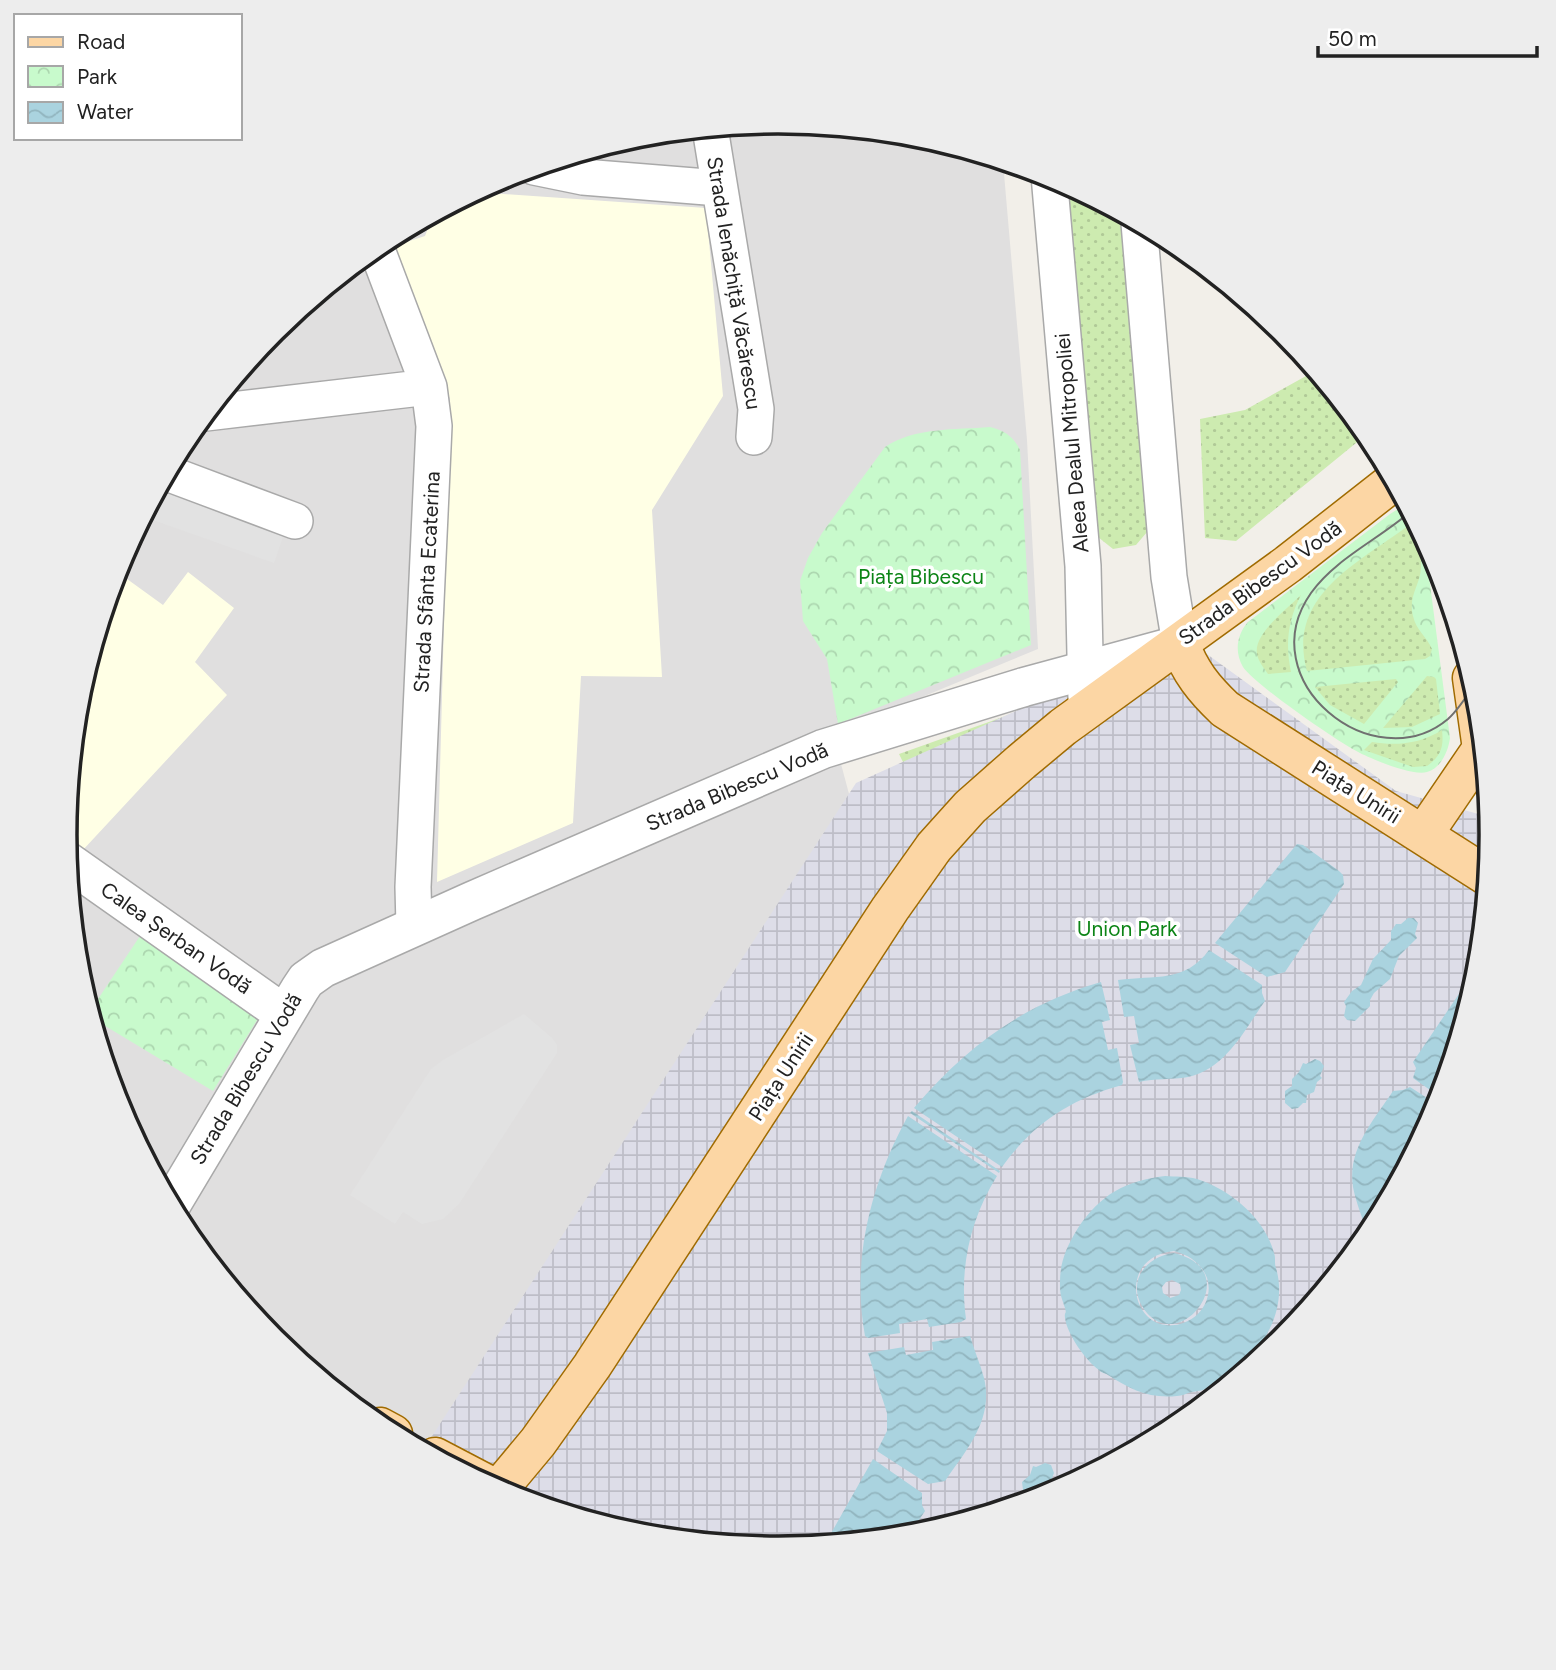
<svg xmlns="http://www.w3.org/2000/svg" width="1556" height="1670" viewBox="0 0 1556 1670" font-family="Figtree,sans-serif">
  <defs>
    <pattern id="park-crowns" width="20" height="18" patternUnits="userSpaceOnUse" patternTransform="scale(1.75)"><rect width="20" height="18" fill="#c8facc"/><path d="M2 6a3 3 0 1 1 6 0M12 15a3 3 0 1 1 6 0" fill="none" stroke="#acd6af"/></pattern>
    <pattern id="garden-dots" width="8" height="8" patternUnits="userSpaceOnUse" patternTransform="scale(1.75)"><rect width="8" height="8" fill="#cdebb0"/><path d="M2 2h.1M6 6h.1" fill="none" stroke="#b0c997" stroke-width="1.8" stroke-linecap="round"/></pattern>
    <pattern id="plaza-grid" width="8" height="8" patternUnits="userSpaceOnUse" patternTransform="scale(1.75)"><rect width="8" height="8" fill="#dddde8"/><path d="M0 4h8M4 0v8" fill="none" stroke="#bdbdc7"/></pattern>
    <pattern id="water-waves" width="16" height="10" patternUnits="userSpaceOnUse" patternTransform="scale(1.75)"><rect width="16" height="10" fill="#aad3df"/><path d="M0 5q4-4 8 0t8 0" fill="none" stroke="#92b5bf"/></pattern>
  </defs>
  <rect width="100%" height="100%" fill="#f2efe9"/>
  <path fill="#e0dfdf" d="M778,122l140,14 85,26 24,278 11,209 -205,85 27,101 -414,627 -65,-34 -108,-89 -88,-108 -66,-123 -41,-134 -13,-139 14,-140 40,-133 66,-124 89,-108 108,-88 123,-66 134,-41z"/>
  <path fill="#ffffe5" d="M475,192l231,16 17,188 -71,114 10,167 -81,-1 -8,147 -136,59 13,-483 -56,-153 31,-10 8,-21z
    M116,571l47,34 25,-33 46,36 -39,54 32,33 -145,156 -17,-12v-4l14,-140z"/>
  <path fill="url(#park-crowns)" d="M990,427c14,3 24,10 30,23l11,195 -193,79 -11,-65 -24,-38 -3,-40 8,-23 14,-25 63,-86c30,-20 70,-17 105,-20z
    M1408,508l16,30 26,200c-2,14 -9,30 -23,34 -15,4 -53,-12 -67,-19 -21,-10 -106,-69 -117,-86 -9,-15 -6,-33 5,-45l142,-108 8,-5z
    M140,936l119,81 -46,74 -121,-73 -2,-7z"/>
  <path fill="url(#garden-dots)" d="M1062,182l66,35 25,308 -17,20 -23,4 -20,-16z
    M1315,371l52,63 -131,107 -31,-3 -5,-119 45,-9z
    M1408,526l6,4c4,12 8,25 7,38 -1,18 -13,27 -8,48 3,14 14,21 19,33l-2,7 -5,3 -118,12c-21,-75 51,-108 101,-145z
    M1301,595c-13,25 -16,49 -10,77l-23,2c-4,-6 -10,-13 -11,-20 -4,-20 31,-46 44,-59z
    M1427,676l7,1 2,2 4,35 -28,13 -29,1z
    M1396,679l2,3 -34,42 -34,-19 -15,-18z
    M1014,713l-107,57 -8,-16z
    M1442,730c2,17 -1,26 -15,36l-14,1 -49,-17 8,-8c24,4 48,2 70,-12z"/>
  <path fill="#e2e2e2" d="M167,482l120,43 -13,38 -121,-43z
    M524,1014l28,24 5,7v8l-98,151 -16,15 -21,5 -19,-12 -8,12 -45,-29 81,-126 12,-9z"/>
  <path fill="url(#plaza-grid)" d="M1182,636l214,155 93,26 2,18 -14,140 -40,133 -66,124 -89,108 -108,88 -123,66 -134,41 -139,13 -140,-14 -133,-40 -82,-44 433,-667z"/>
  <path fill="url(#water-waves)" fill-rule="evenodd" d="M1297,844l6,1 36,26 4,4 1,9 -59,88 -18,5 -52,-34z
    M1408,918h6l4,5 -3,11 2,4 -18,18 -9,23 -16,14 -4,7v6l-15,15 -8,-1 -3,-4 2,-10 -2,-4 8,-11 9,-6 12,-26 18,-19v-9l5,-7h5z
    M1209,950l53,35v8l3,8c-20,28 -39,68 -77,76 -16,3 -33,1 -49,5l-9,-37 9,-2 -5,-27 -10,1 -6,-37c37,-5 67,3 91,-30z
    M1478,972l-1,3 -37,122 -27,-19 3,-10 -3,-6 56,-83z
    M1101,982l9,38 -8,2 6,28 9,-2 6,34 -1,3c-53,15 -88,38 -120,82l-88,-59c53,-62 108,-103 187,-126z
    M1315,1059l5,2 4,5 -4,10 2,2 -5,4 -3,10 -7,3 -1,8h-3l-5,5 -6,1 -7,-6v-12l7,-5v-7l7,-7 4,-9 3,1z
    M1410,1087l28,18 -70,130c-5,-16 -12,-32 -15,-48 -6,-38 21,-67 40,-96l10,-1z
    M912,1111l88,60 -1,2 -89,-60z
    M908,1116l89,60c-27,43 -38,93 -31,143l-5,3 -32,5 -2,-8 -28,5 1,9 -32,5 -3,-2c-14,-76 6,-153 43,-220z
    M1165,1176c11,1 21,0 32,3 32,10 68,39 77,74 2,5 0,10 2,15 8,27 0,56 -17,78 -4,4 -4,9 -8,13 -17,17 -34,30 -59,33 -5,1 -10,4 -15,4 -28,3 -47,-7 -69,-21 -3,-2 -7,-2 -9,-5 -13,-9 -32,-36 -34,-52 -1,-7 2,-3 0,-10 -4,-13 -5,-12 -5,-26 0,-21 7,-36 18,-54 23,-34 47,-47 87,-52zM1174,1251c24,6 43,27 31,53 -5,10 -14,17 -25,20 -48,13 -66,-67 -6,-73z
    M1174,1253c76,18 1,109 -32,53 -15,-26 5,-50 32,-53zM1172,1280l8,4 1,6 -2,5 -9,3 -7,-5 -1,-6 4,-5z
    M970,1336c4,14 10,27 14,42 10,41 -17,71 -39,103l-17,3 -51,-33 10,-20v-18l-19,-60 36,-6 2,8 27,-5 -1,-8z
    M873,1459l49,34v12l3,6 -16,24 -84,9z
    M1045,1463l6,2 3,8 -9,23 -29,9v-10l7,-5 -1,-8 8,-7 3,-9 3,1z"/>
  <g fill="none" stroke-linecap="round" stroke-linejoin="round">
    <defs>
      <path id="minor" d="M710,128l46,281 -2,28
        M534,167l49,10 136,11
        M1049,175l34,391 3,133
        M1139,223l30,354 11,67
        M376,247l53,140 5,39 -21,461 1,39
        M206,413l223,-26
        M167,473l128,48"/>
      <path id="tertiary" d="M67,861l217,153
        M171,1205l129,-216 6,-9 17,-12 149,-67 351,-152 201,-62 151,-41"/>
      <path id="primary" d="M1180,644c10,28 24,45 45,65l262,167
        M1472,678l10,71
        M1423,835l60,-88
        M380,1427l13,7
        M435,1457l63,33
        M498,1490l40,-48 54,-76 298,-457 44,-62 36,-40 51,-45 42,-35 225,-163 106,-83"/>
    </defs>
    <use href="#minor" stroke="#a9a9a9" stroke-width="38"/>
    <use href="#tertiary" stroke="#a9a9a9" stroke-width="41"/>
    <use href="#primary" stroke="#a06b00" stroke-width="41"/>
    <use href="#minor" stroke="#fff" stroke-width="35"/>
    <use href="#tertiary" stroke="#fff" stroke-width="38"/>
    <use href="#primary" stroke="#fcd6a4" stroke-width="38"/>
    <path stroke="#707070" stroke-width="2" d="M1410,512c-31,27 -75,47 -99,81 -62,88 63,188 137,126 10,-9 19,-23 26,-34"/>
  </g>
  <g text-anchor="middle" stroke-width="7" stroke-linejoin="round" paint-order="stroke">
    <g font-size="21" fill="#222" stroke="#fff">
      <text transform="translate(734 283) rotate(81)" y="7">Strada Ienăchiță Văcărescu</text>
      <text transform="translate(1072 443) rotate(-95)" y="7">Aleea Dealul Mitropoliei</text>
      <text transform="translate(427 582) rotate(-87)" y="7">Strada Sfânta Ecaterina</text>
      <text transform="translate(1260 583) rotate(-36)" y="7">Strada Bibescu Vodă</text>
      <text transform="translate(737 787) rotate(-23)" y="7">Strada Bibescu Vodă</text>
      <text transform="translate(1356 792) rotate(32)" y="7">Piața Unirii</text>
      <text transform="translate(176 938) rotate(35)" y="7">Calea Șerban Vodă</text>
      <text transform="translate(781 1077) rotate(-57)" y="7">Piața Unirii</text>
      <text transform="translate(246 1079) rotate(-59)" y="7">Strada Bibescu Vodă</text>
    </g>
    <g font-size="21" fill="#0c8416" stroke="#fff">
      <text x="921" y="584">Piața Bibescu</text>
      <text x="1127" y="936">Union Park</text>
    </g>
  </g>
  <path d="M0 0H1556V1670H0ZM77 835a701 701 0 1 1 1402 0a701 701 0 1 1-1402 0Z" fill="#ededed" fill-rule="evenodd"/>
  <path fill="none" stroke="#222" stroke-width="3.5" d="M77 835a701 701 0 1 1 1402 0a701 701 0 1 1-1402 0Z"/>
  <rect x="14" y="14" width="228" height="126" fill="#ffffff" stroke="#a7a7a7" stroke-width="2"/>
  <rect x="28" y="37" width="35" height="10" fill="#fcd6a4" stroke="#a7a7a7" stroke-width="2"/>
  <text x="77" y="49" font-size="21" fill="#222222">Road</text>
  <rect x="28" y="66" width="35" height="21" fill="url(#park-crowns)" stroke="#a7a7a7" stroke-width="2"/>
  <text x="77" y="84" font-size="21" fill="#222222">Park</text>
  <rect x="28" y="102" width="35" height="21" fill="url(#water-waves)" stroke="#a7a7a7" stroke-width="2"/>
  <text x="77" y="119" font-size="21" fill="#222222">Water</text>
  <path d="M1318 46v10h219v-10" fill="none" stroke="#222222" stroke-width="3.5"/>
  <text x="1328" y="46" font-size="21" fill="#222222" stroke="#ffffff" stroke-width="5" paint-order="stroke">50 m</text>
</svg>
